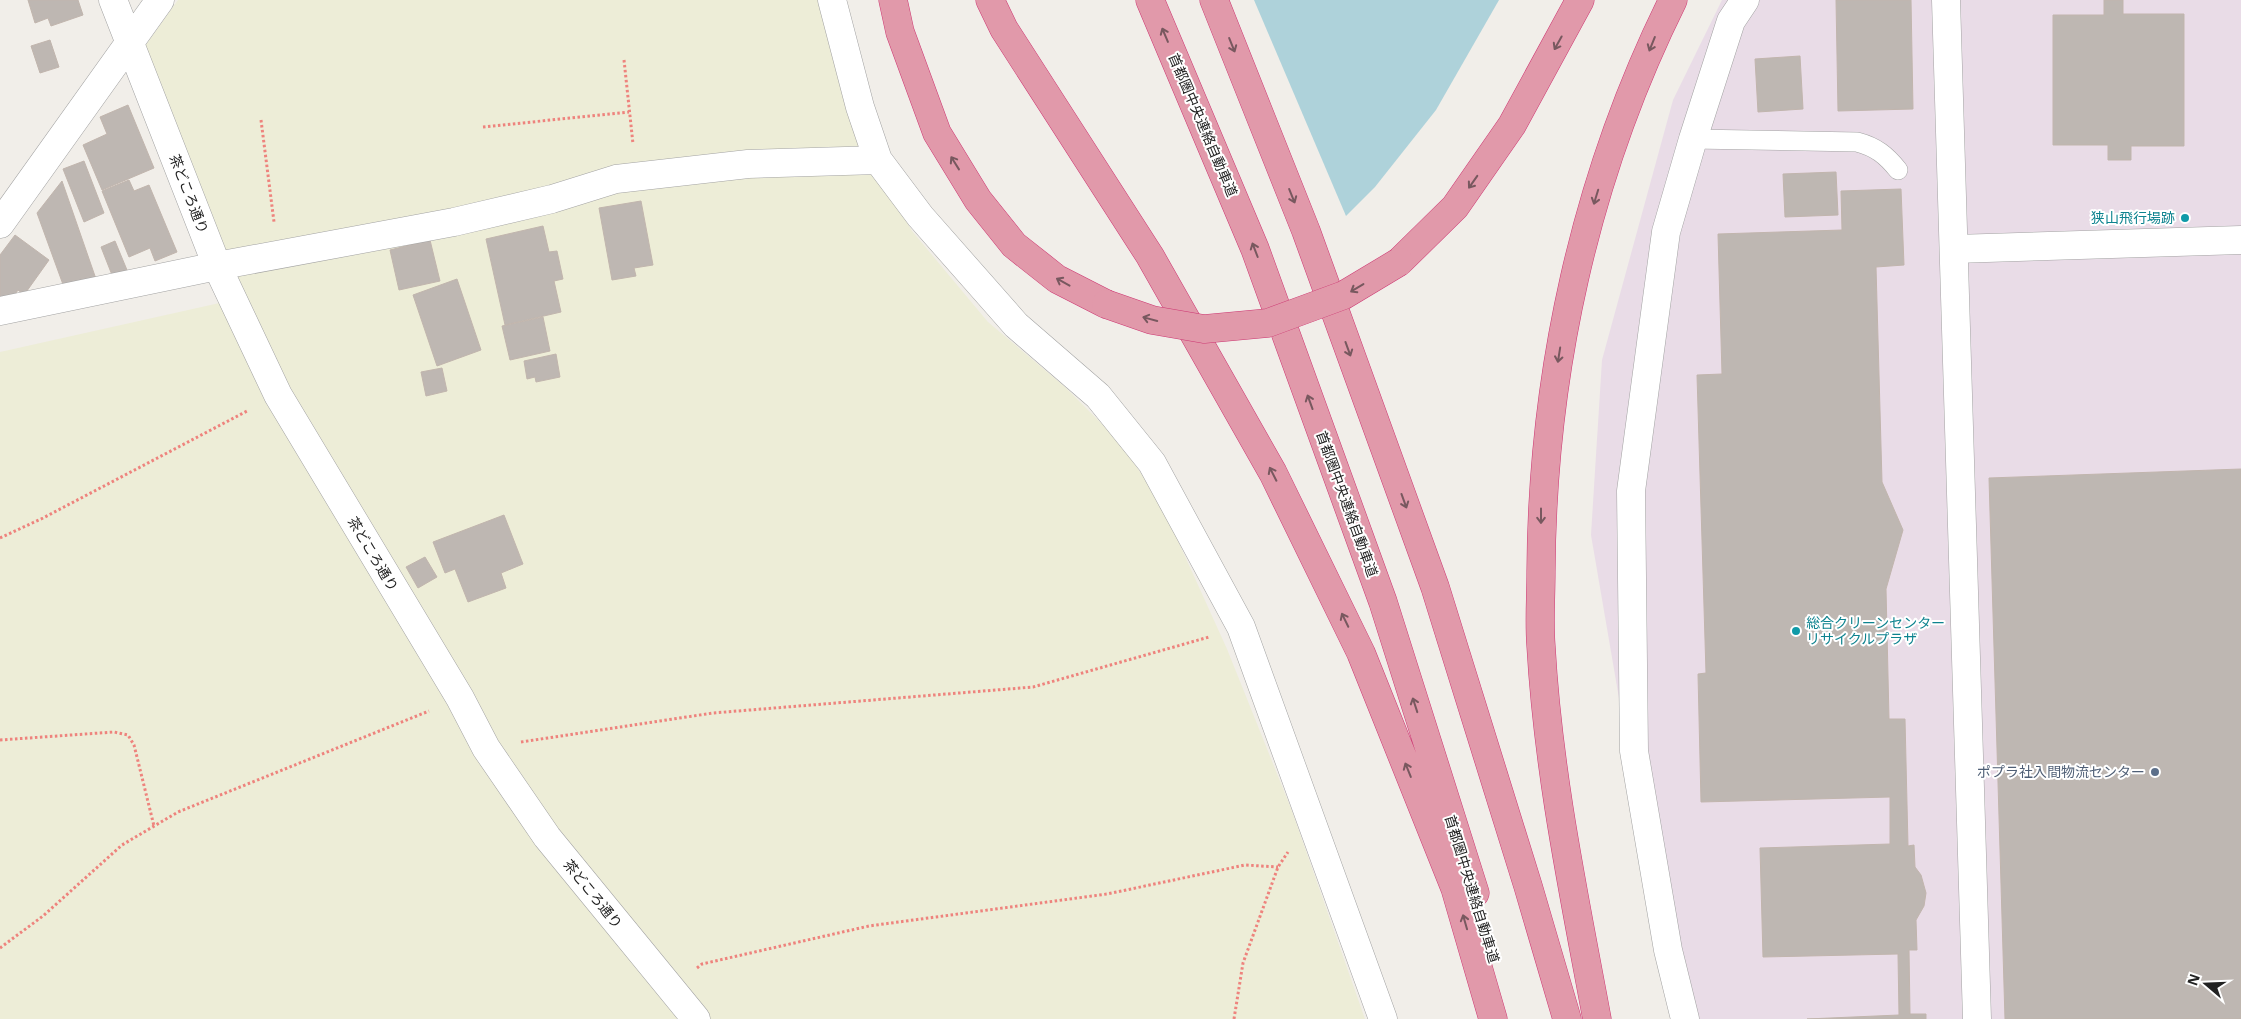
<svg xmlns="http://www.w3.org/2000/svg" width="2241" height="1019" viewBox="0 0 2241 1019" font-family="'Noto Sans','Noto Sans JP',sans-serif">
  <rect width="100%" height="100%" fill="#f1eee9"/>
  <path fill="#e9dce7" d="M1722,0h519v1019h-567l-83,-484 11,-175 71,-260z"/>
  <path fill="#ededd7" d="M178,0h647l61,186 26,45 76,91 77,65 52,52 42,60 68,150 65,162 73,208h-1365v-667l224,-50 -95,-234z"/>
  <path fill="#aed2da" d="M1254,0h245l-63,110 -61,77 -29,29z"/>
  <path fill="#beb7b2" stroke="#c1b5ad" d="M28,0h50l5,15 -32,11 -3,-8 -13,5z
    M1836,0h75l2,109 -75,2z
    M2104,0h19v14h61v132h-53v14h-23v-15h-55v-130h51z
    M50,40l9,27 -19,6 -9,-27z
    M1800,56l3,53 -45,3 -3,-53z
    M128,105l26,63 -52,22 -19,-45 24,-11 -7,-17z
    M84,161l20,52 -20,9 -21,-53z
    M1836,172l2,43 -53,2 -2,-43z
    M129,180l5,11 15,-6 28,67 -22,9 -5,-13 -21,9 -27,-66z
    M62,181l34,98 -31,11 -28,-77z
    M1901,189l3,76 -28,2 6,215 21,48 -17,59 3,130h16l3,127 6,-1 1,22 6,8 5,18 -2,13 -8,14 1,30h-8l1,64h16v5h-119l92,-4 -1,-61 -135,3 -3,-109 130,-4v-47l-189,5 -3,-128 8,-1 -9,-298 25,-1 -4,-140 124,-4 -1,-39z
    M641,201l12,64 -19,3 2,8 -24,4 -13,-72z
    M543,226l6,26 8,-1 6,28 -9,2 7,31 -56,13 -19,-86z
    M15,235l34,25 -25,35 -6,-5 -11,16 -7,-6v-45z
    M430,240l10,41 -41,9 -9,-40z
    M115,241l12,29 -15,5 -11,-28z
    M457,279l24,71 -44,16 -24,-71z
    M543,317l7,34 -40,9 -8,-34z
    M556,354l4,23 -24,5 -1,-5 -8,2 -3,-18z
    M442,368l5,23 -21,5 -5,-24z
    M2241,469v550h-236l-16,-541z
    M504,515l19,49 -22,9 5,15 -38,14 -13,-33 -10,4 -12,-31z
    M425,557l12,20 -19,11 -12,-21z"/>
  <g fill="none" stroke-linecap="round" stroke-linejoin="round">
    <defs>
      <path id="service" d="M1693,139l164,3c19,5 29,13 41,28"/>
      <path id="minor" d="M832,0l28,107 18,53 42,56 96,109 82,71 54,67 89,164 142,392
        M1955,249l286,-9
        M0,311l217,-45 237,-44 98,-23 64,-20 132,-15 130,-4
        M1685,1019l-17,-69 -34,-199 -3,-260 35,-259 27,-93 38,-118 14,-21"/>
      <path id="tertiary" d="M113,0l104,266 61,129 182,303 26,50 61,89 149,182
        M1946,0l31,1019
        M0,224l160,-224"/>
      <path id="motorway" d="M893,0l7,32 37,101 41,67 36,45 43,34 49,25
        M990,0l14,29 146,227 123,217 88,180 94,235 38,131
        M1150,0l105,249 128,353 92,291
        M1214,0l92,231 129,356 93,299 39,133
        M1399,262l56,-55 57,-82 68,-125
        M1597,1019c-23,-124 -49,-247 -56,-373 -2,-24 0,-49 0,-74 1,-197 44,-395 132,-572"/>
    </defs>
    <use href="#service" stroke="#a3a3a3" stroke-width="20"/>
    <use href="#minor" stroke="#a3a3a3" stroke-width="29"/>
    <use href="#tertiary" stroke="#a3a3a3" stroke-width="29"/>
    <use href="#motorway" stroke="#cd3873" stroke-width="29"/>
    <path stroke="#ee837d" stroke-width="3" stroke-dasharray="2.5 2.5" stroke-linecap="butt" d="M624,60l9,84
      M261,120l13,102
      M483,127l146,-15
      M0,538l43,-20 206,-108
      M0,740l114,-8 14,3 6,10 20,81
      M521,742l192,-29 320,-26 176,-50
      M0,948l43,-32 79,-71 56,-33 251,-101
      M697,968l5,-4 167,-38 238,-32 138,-29 33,2
      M1234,1019l9,-56 35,-96 10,-15"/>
    <use href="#service" stroke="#fff" stroke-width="19"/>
    <use href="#minor" stroke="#fff" stroke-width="28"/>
    <use href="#tertiary" stroke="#fff" stroke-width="28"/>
    <use href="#motorway" stroke="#e199aa" stroke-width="28"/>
    <defs>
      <path id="motorway-bridge" d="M1106,304l46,16 52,9 64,-6 76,-28 55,-33"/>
    </defs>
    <use href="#motorway-bridge" stroke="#cd3873" stroke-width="29" stroke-linecap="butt"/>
    <use href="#motorway-bridge" stroke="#e199aa" stroke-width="28"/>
  </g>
  <defs><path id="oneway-shaft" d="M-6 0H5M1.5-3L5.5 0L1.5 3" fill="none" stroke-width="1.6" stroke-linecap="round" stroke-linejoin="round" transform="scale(1.25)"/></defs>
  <g stroke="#78585f">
    <use href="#oneway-shaft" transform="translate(1165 35) rotate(-113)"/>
    <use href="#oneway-shaft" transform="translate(1558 43) rotate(119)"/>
    <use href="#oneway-shaft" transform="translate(1652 44) rotate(112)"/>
    <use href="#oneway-shaft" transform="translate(1232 45) rotate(68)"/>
    <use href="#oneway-shaft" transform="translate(955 163) rotate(-122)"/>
    <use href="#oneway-shaft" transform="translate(1473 182) rotate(125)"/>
    <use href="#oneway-shaft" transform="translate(1292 196) rotate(68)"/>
    <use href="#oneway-shaft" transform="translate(1596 197) rotate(107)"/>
    <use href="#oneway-shaft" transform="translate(1255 250) rotate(-111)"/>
    <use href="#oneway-shaft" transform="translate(1063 282) rotate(-151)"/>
    <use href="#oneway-shaft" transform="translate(1357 288) rotate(149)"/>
    <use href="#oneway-shaft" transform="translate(1150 319) rotate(-165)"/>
    <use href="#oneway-shaft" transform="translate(1348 349) rotate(70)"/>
    <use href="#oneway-shaft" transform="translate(1559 355) rotate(99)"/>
    <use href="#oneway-shaft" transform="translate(1310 402) rotate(-110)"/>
    <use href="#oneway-shaft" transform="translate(1273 474) rotate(-117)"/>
    <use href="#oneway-shaft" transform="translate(1404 501) rotate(70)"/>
    <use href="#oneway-shaft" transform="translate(1541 516) rotate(90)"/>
    <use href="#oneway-shaft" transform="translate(1345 620) rotate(-116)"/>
    <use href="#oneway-shaft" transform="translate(1415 705) rotate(-108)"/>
    <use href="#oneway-shaft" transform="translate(1408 770) rotate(-112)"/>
    <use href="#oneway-shaft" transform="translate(1465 922) rotate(-106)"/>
  </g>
  <g fill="#0f9aa8" stroke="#fff" stroke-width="2">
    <circle cx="2185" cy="218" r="5"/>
    <circle cx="1796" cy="631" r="5"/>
  </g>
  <circle fill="#5c6f8a" stroke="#fff" stroke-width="2" cx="2155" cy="772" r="5"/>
  <g text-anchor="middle" stroke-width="4" stroke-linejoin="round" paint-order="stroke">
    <g font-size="14" fill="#222" stroke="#fff">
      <text transform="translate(1203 125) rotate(67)" y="5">首都圏中央連絡自動車道</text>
      <text transform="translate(189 194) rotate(69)" y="5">茶どころ通り</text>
      <text transform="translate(1347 504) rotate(70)" y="5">首都圏中央連絡自動車道</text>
      <text transform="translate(373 554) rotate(59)" y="5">茶どころ通り</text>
      <text transform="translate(1472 889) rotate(73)" y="5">首都圏中央連絡自動車道</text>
      <text transform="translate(593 894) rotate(51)" y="5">茶どころ通り</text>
    </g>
    <g font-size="14" fill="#0d838f" stroke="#fff" text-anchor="end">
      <text x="2175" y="223">狭山飛行場跡</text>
      <text x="1806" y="628" text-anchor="start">総合クリーンセンター<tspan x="1806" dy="16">リサイクルプラザ</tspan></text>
    </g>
    <g font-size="14" fill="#4e5e75" stroke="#fff" text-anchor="end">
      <text x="2145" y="777">ポプラ社入間物流センター</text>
    </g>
  </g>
  <g transform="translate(2206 984) rotate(289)" stroke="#ffffff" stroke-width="4" paint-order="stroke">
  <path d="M0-4L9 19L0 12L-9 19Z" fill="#222222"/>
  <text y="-8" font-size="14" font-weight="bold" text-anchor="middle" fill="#222222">N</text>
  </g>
</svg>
